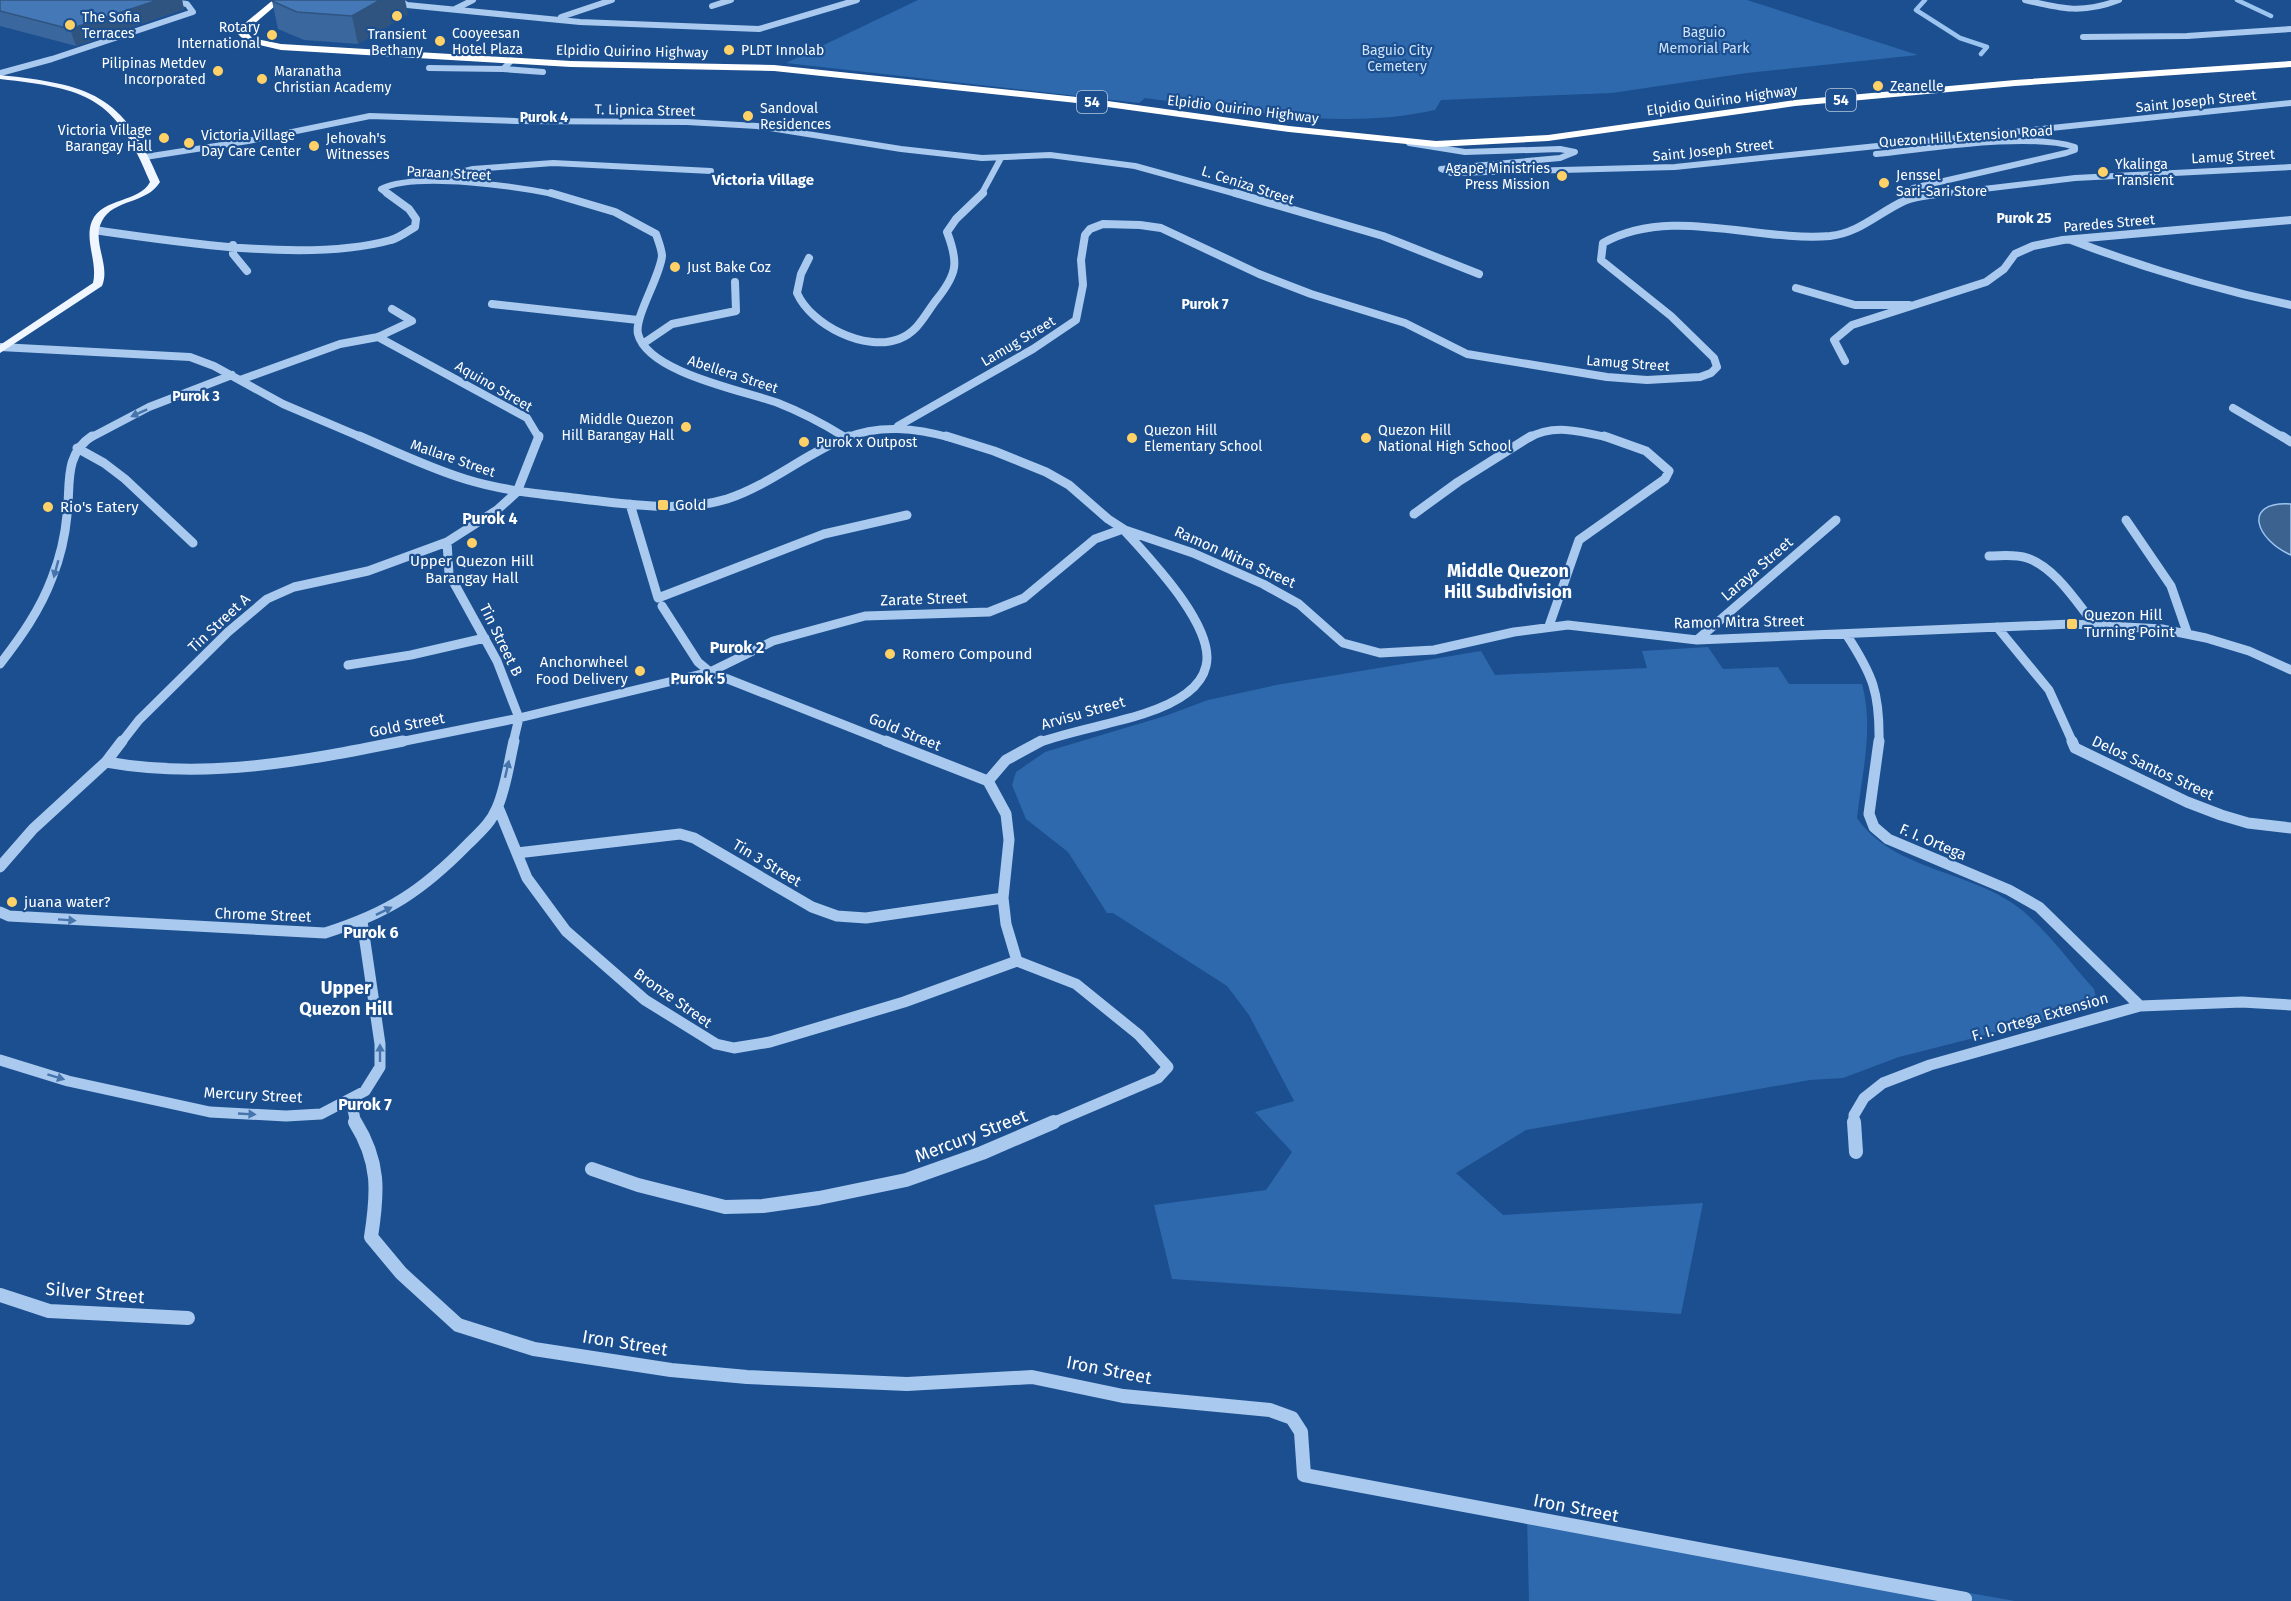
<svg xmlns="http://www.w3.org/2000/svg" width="2291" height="1601" viewBox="0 0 2291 1601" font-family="'Fira Sans',sans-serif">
  <rect width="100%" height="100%" fill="#1b4f8f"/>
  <path fill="#2e69ad" d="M918,0h829l171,55 -171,18 -135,20 -171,7 -6,10c-94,21 -195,0 -290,-12l-6,5 -353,-40z
    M1708,647l15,22 55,-2 11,17h73c12,44 0,89 -5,134 37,54 117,52 166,93 26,22 48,53 71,78l3,12 -5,7 -193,49 -56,21 -33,2 -284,50 -70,43 47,42 200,-12 -22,111 -509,-35 -18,-74 112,-15 26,-38 -37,-40 39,-11 -45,-86 -22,-29 -114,-73h-6l-39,-61 -42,-33 -14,-34 4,-13 29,-20 120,-36 43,-16 68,-15 205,-34 14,24 152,-7 -5,-17z
    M1527,1515l488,86h-486z"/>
  <path fill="#3c6290" stroke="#9cc4f0" stroke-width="1.5" d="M2291,504v51c-35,-15 -50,-54 0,-51z"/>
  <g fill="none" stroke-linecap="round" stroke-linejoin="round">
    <path stroke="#9cc4f0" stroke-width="4.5" d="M1925,0l-9,10 44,28 27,9 -6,7
      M2237,0l34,16"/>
    <path stroke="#a9c9ee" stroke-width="6" d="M399,0l8,5 173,17 179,7 98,-29
      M2025,0c37,9 58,14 94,0
      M712,6l19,-6
      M455,9l18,-9
      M561,17l51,-17
      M2083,37l104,-1 104,-7
      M429,68l74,1 8,-8
      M503,69l40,3
      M0,73l52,-14 141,-47 -6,-8 -16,-2
      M1409,143l56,9 95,-3 15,3 -15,6 -119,11 10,4 224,-6 616,-64
      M1876,154c51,-5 153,-22 199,-7v3l-9,3 -153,35 -9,7
      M145,157l103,-16 122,-25 146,5 171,1 70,4 144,23 81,9 68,-3 85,11 105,29
      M428,180l45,-11 80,-6 158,8
      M389,195l-8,-6c36,-18 137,-2 178,6
      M981,195l20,-37
      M1933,195l142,-17 216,-11"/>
    <path stroke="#a9c9ee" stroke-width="8" d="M551,193l64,19 41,22c2,6 6,16 6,22 -2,21 -28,61 -24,78 10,39 107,57 140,69 23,9 44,20 65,33
      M1235,193l148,43 96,38
      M1903,193l3,7
      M94,230c85,12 215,33 297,10 8,-2 17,-9 24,-13l1,-8 -7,-10 -22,-16
      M2071,240c73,28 143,49 220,65
      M233,245v9l14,17
      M809,258l-8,16 -4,19c14,32 68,59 102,46 20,-8 26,-25 38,-40 20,-25 22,-36 10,-67l9,-13 27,-26
      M1796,288l59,17h54
      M492,304l146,16
      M378,337l149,81 12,20
      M644,343l28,-19 64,-13 -1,-29
      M0,347l190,10 24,9 69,38 80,34
      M1845,361l-11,-21 18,-15 134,-43 18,-13 11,-15 18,-8 30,-6 228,-20
      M240,380l100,-36 38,-7 34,-16 -20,-12
      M2233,408l51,30
      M898,426l135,-77 43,-29 7,-35 -2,-25 4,-25 5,-6 13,-5 37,1 21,3 98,46 52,20 94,29 62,31 140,23 40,3 53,-3 11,-4 6,-6 -3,-9 -43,-42 -70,-56 2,-17c68,-38 153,-1 227,-7 29,-3 48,-23 74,-35 12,-5 27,-6 41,-8
      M90,438l59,-31 83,-32
      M845,438c35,-14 70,-10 107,0
      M1529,438c24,-15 55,-6 81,0"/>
    <path stroke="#a9c9ee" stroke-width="9" d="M359,436c35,15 70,32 106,43 38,12 77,15 117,20 47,5 98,14 145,0 43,-14 79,-46 122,-63
      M946,436l48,15 52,21 23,13 39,34 17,11 68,23 70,31 36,20 44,39 37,10 54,-3 80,-18 54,-7 129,15 374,-16 91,5 44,9 43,13 42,19
      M2282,436l9,6
      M77,448l27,15 21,16 68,64
      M630,504l28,94 166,-64 83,-19
      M1414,514l44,-32 73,-46
      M2126,520l45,66 16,46
      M447,542l2,32 48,87 22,57 -6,25
      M1989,556c13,0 26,-2 38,2 28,9 50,45 68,67
      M662,606l36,56 12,10 180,71
      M1549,626l30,-86 86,-61 4,-8 -23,-20 -42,-15
      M1997,627l52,63 24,53
      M1846,634c27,41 34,59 33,109
      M1697,640l139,-120
      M0,664c21,-27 40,-54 52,-86 8,-20 13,-41 15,-63 4,-29 -4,-60 25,-79
      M348,665l63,-10 74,-17
      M121,743l18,-23 89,-88 39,-33 27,-12 74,-16 79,-29 50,-32 20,-18 22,-56
      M395,743l124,-25 191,-46 63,-31 92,-25 124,-4 35,-14 71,-59 28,-10c25,28 93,97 83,137 -6,27 -41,41 -63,48 -35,11 -72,17 -106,29"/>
    <path stroke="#a9c9ee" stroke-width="11" d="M886,741l102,40
      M1879,741l-10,73 5,13 14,12 121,51 30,17 101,99
      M2072,741l3,7 112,54 34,13 27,8 43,5
      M106,762c101,18 198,-1 297,-21
      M498,807l29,71 39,53 79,69 71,44 18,4 36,-6 134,-40 113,-41
      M517,853l163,-19 14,4 118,69 25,9 29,2 137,-20
      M0,867l33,-38 73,-67 16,-21
      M0,912l9,4 316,17c63,-20 97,-42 143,-89 11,-11 23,-21 29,-36 9,-20 12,-46 17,-67
      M1017,961l-11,-37 -3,-26 6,-58 -3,-26 -18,-33 18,-21 35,-19
      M1017,961l59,23 63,51 29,32 -10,11 -108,46
      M0,1060l68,21 142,31 76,4 35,-2 44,-23 15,-24v-23l-18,-123
      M351,1100l5,24
      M1854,1124v-9l10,-17 19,-15 47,-18 210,-59 102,-4 49,3"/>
    <path stroke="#a9c9ee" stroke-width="14" d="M355,1122c25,40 23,70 16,115l30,36 57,52 76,24 137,21 76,7 160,7 125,-7 91,19 147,14 22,8 9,14 3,43 661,124
      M1854,1122l2,30
      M592,1169l46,16 87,22 38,-1 56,-8 87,-18 76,-27 72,-31
      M0,1295l49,16 139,7"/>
    <path fill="#f0f6ff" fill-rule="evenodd" d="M0,75c90,10 123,18 160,107 -13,22 -47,17 -58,39 -11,20 9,44 0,65l-102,67v-8l93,-62c5,-21 -9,-43 -1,-62 11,-24 47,-18 58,-39 -35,-86 -63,-93 -150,-103z"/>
    <path fill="#fff" fill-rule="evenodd" d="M273,0h9l-34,29v4l4,5 29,6 290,17 203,4 312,33 203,28 147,15 112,-6 247,-35 220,-20 276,-19v6l-276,19 -220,20 -247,35 -112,6 -147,-15 -203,-28 -312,-33 -203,-4 -290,-17 -35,-8 -8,-8 1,-6z"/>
  </g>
  <path fill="#3a679d" d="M0,0h182l2,9 -108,37 -76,-20z
    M272,1l136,13 -50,30 -54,-4 -26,-11z"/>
  <path fill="#305480" d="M158,0h24l2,9 -108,37 -6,-17z
    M371,0h34l3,14 -50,30 -6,-28z"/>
  <path fill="#4478b7" stroke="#305480" stroke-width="1.5" d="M0,0h158l-88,29 -70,-18z
    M273,0h107l-28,16 -55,-4 -25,-11z"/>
  <defs><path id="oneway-solid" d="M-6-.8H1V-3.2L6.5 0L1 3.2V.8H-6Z" transform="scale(1.5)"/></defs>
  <g fill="#4674ac">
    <use href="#oneway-solid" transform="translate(139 413) rotate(156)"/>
    <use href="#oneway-solid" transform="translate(56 569) rotate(105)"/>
    <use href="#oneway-solid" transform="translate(507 769) rotate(-77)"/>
    <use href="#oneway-solid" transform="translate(384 911) rotate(-26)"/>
    <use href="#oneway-solid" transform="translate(67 920) rotate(4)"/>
    <use href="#oneway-solid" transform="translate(380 1053) rotate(-90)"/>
    <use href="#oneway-solid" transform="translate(56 1077) rotate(17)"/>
    <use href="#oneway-solid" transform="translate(247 1114) rotate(3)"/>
  </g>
  <g fill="#ffd166" stroke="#1b4f8f" stroke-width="2">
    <circle cx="397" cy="16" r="6"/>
    <circle cx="70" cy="25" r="6"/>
    <circle cx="272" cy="35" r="6"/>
    <circle cx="440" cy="41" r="6"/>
    <circle cx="729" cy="50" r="6"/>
    <circle cx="218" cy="71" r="6"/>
    <circle cx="262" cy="79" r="6"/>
    <circle cx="1878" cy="86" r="6"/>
    <circle cx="748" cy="116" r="6"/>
    <circle cx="164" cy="138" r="6"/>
    <circle cx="189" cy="143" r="6"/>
    <circle cx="314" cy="146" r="6"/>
    <circle cx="2103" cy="172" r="6"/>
    <circle cx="1562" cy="176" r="6"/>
    <circle cx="1884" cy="183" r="6"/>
    <circle cx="675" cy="267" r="6"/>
    <circle cx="686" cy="427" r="6"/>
    <circle cx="1132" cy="438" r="6"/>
    <circle cx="1366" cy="438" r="6"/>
    <circle cx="804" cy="442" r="6"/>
    <rect x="657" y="499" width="12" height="12" rx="3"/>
    <circle cx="48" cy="507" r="6"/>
    <circle cx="472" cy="543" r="6"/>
    <rect x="2066" y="618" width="12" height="12" rx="3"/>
    <circle cx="890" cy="654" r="6"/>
    <circle cx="640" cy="671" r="6"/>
    <circle cx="12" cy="902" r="6"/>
  </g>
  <g text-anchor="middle" stroke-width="4.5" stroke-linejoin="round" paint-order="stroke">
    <g font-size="14" fill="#fff" stroke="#1b4f8f" text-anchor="start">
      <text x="82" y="22">The Sofia<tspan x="82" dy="16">Terraces</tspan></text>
      <text x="260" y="32" text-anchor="end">Rotary<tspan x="260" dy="16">International</tspan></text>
      <text x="452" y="38">Cooyeesan<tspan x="452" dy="16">Hotel Plaza</tspan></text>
      <text x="397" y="39" text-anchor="middle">Transient<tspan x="397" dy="16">Bethany</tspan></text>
      <text x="741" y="55">PLDT Innolab</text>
      <text x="206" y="68" text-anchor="end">Pilipinas Metdev<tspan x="206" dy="16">Incorporated</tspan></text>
      <text x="274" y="76">Maranatha<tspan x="274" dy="16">Christian Academy</tspan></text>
      <text x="1890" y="91">Zeanelle</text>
      <text x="760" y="113">Sandoval<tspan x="760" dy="16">Residences</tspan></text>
      <text x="152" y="135" text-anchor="end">Victoria Village<tspan x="152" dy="16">Barangay Hall</tspan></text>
      <text x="201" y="140">Victoria Village<tspan x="201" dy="16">Day Care Center</tspan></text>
      <text x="326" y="143">Jehovah's<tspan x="326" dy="16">Witnesses</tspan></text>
      <text x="2115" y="169">Ykalinga<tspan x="2115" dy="16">Transient</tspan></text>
      <text x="1550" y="173" text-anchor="end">Agape Ministries<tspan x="1550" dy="16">Press Mission</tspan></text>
      <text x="1896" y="180">Jenssel<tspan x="1896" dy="16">Sari-Sari Store</tspan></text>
      <text x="687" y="272">Just Bake Coz</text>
      <text x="674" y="424" text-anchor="end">Middle Quezon<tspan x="674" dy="16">Hill Barangay Hall</tspan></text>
      <text x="1144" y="435">Quezon Hill<tspan x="1144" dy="16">Elementary School</tspan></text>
      <text x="1378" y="435">Quezon Hill<tspan x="1378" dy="16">National High School</tspan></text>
      <text x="816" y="447">Purok x Outpost</text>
    </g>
    <g font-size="14" fill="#cfe3fa" stroke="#1b4f8f">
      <text x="1704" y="37">Baguio<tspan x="1704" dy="16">Memorial Park</tspan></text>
      <text x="1397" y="55">Baguio City<tspan x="1397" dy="16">Cemetery</tspan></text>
    </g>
    <g font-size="14" fill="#fff" stroke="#1b4f8f">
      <text transform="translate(632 51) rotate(1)" y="5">Elpidio Quirino Highway</text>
      <text transform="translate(1722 100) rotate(-8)" y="5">Elpidio Quirino Highway</text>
      <text transform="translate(2196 101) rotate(-6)" y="5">Saint Joseph Street</text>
      <text transform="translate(1243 109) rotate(7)" y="5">Elpidio Quirino Highway</text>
      <text transform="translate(645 110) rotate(1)" y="5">T. Lipnica Street</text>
      <text transform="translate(1966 136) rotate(-4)" y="5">Quezon Hill Extension Road</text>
      <text transform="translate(1713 150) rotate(-6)" y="5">Saint Joseph Street</text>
      <text transform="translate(2233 156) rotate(-3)" y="5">Lamug Street</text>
      <text transform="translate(449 173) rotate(3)" y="5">Paraan Street</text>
      <text transform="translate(1248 185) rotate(18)" y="5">L. Ceniza Street</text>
      <text transform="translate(2109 223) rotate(-5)" y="5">Paredes Street</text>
      <text transform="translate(1018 341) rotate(-31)" y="5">Lamug Street</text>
      <text transform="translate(1628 363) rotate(4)" y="5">Lamug Street</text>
      <text transform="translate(733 374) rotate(18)" y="5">Abellera Street</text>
      <text transform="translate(494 386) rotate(30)" y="5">Aquino Street</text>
      <text transform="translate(453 458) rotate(19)" y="5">Mallare Street</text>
    </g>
    <g fill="#1b4f8f" stroke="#bbcadd" stroke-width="1.5">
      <rect x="1826" y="89" width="30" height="22" rx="4.5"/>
      <rect x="1077" y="91" width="30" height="22" rx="4.5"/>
    </g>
    <g font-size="14" font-weight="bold" fill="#fff">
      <text x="1841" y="105">54</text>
      <text x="1092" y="107">54</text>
    </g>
    <g font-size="14" font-weight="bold" fill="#fff" stroke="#1b4f8f">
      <text x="544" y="122">Purok 4</text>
      <text x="2024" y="223">Purok 25</text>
      <text x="1205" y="309">Purok 7</text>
      <text x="196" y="401">Purok 3</text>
    </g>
    <g font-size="15" font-weight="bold" fill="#fff" stroke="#1b4f8f">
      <text x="763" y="185">Victoria Village</text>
    </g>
    <g font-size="15" fill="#fff" stroke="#1b4f8f" text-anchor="start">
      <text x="675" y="510">Gold</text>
      <text x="60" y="512">Rio's Eatery</text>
      <text x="472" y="566" text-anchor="middle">Upper Quezon Hill<tspan x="472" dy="17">Barangay Hall</tspan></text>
      <text x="2084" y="620">Quezon Hill<tspan x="2084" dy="17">Turning Point</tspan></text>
      <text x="902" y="659">Romero Compound</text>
      <text x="628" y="667" text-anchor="end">Anchorwheel<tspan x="628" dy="17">Food Delivery</tspan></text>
      <text x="24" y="907">juana water?</text>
    </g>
    <g font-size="15" fill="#fff" stroke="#1b4f8f">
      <text transform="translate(1235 557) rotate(24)" y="5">Ramon Mitra Street</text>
      <text transform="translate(1757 569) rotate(-41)" y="5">Laraya Street</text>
      <text transform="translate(924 599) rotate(-2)" y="5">Zarate Street</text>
      <text transform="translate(1739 622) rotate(-1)" y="5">Ramon Mitra Street</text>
      <text transform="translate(219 623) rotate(-43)" y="5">Tin Street A</text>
      <text transform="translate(501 640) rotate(64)" y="5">Tin Street B</text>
      <text transform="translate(1083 713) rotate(-16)" y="5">Arvisu Street</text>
      <text transform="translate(407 725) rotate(-11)" y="5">Gold Street</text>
      <text transform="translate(905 732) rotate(22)" y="5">Gold Street</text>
      <text transform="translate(2153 768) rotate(25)" y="5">Delos Santos Street</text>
      <text transform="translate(1933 842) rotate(23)" y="5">F. I. Ortega</text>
      <text transform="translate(767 863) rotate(31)" y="5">Tin 3 Street</text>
      <text transform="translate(263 915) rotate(2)" y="5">Chrome Street</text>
      <text transform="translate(673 998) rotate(35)" y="5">Bronze Street</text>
      <text transform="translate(2040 1017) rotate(-16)" y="5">F. I. Ortega Extension</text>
      <text transform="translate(253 1095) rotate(3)" y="5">Mercury Street</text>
    </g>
    <g font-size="16" font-weight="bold" fill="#fff" stroke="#1b4f8f">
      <text x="490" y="524">Purok 4</text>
      <text x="737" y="653">Purok 2</text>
      <text x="698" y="684">Purok 5</text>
      <text x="371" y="938">Purok 6</text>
      <text x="365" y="1110">Purok 7</text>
    </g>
    <g font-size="18" font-weight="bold" fill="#fff" stroke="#1b4f8f">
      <text x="1508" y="577">Middle Quezon<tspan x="1508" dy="21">Hill Subdivision</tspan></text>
      <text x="346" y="994">Upper<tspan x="346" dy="21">Quezon Hill</tspan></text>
    </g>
    <g font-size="18" fill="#fff" stroke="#1b4f8f">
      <text transform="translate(971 1136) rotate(-21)" y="6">Mercury Street</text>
      <text transform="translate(95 1293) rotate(5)" y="6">Silver Street</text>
      <text transform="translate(625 1343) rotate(9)" y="6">Iron Street</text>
      <text transform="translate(1109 1370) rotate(11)" y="6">Iron Street</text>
      <text transform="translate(1576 1508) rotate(11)" y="6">Iron Street</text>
    </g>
  </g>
</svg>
